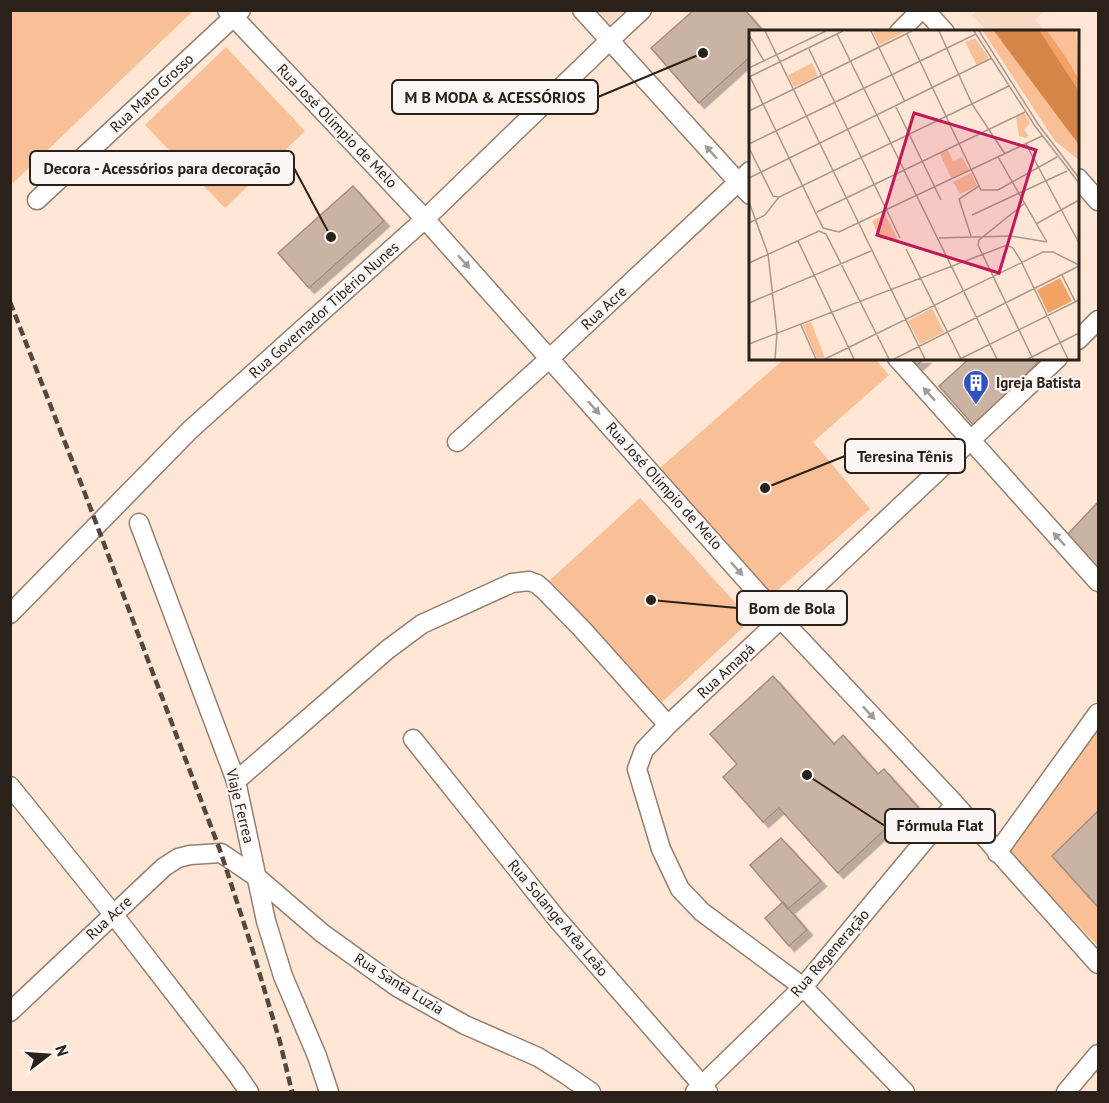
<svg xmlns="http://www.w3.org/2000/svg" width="1109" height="1103" viewBox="0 0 1109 1103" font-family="'PT Sans',sans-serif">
  <defs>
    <filter id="shadow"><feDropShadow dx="5.5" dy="5.5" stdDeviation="0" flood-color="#0004"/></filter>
  </defs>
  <rect width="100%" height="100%" fill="#ffe6d5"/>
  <path fill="#f8d9c4" d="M593,11h31l-16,15z
    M977,11h68l-10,9 11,11h-59l-15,-16z"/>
  <path fill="#f9bf96" d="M10,11l1,-1 182,1 -180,172 -3,-12z
    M226,47l79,84 -80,77 -80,-83z
    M784,359h91l14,16 -76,67 57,67 -99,87 -111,-128z
    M640,498l111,122 -89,82 -112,-122z
    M1098,723v88l-46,45 46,51v39l-91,-96z"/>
  <path fill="#cbb3a3" stroke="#a38d7d" stroke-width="1.5" filter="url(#shadow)" d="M694,10h51l19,22h-14v25l-51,46 -48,-55z
    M353,186l31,35 -75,67 -31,-35z
    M911,358h14l-8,7z
    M970,358h72l-67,69 -36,-41z
    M1098,502v67l-31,-34z
    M773,676l61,68 9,-9 35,39 6,-5 34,38 -10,9 -4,-4 -66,61 -59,-65 -16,14 -40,-45 14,-13 -27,-30z
    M1098,811v96l-46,-51z
    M781,838l40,43 -33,28 -38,-44z
    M783,902l24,28 -18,16 -24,-28z"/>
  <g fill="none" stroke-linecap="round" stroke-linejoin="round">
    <defs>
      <path id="minor" d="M227,10l198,209 356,400 174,185 143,160
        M582,10l168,185
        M925,10l20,22
        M899,32l22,-22
        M1078,178l20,23
        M37,200l204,-190
        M1078,340l20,-20
        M897,358l201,224
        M457,442l93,-84 200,-187
        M139,523l97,258 30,140 17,55 34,80 12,36
        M10,614l180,-184 235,-211 185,-179 32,-30
        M413,739l144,180 151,173
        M236,781l151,-131 35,-26 90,-41 17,-2 8,3 7,6 38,39 86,96
        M10,786l103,128 123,159 13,19
        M997,853l101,-140
        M10,1012l154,-145 14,-9 12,-3 31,-2 37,25 64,55 75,54 68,38 73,32 30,19 23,16
        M695,1092l108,-105 152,-183
        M905,1092l-102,-105 -101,-75 -22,-23 -19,-40 -24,-80 7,-19 24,-25 390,-367
        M1066,1092l32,-38"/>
    </defs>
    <use href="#minor" stroke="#947e6f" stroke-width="21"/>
    <use href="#minor" stroke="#fff" stroke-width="18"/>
    <path stroke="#53473f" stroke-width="4.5" stroke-dasharray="9 4.5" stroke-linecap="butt" d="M10,302l74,189 137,362 30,92 29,97 12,50"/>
  </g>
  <defs><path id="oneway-solid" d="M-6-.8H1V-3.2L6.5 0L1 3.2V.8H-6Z" transform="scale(1.5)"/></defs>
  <g fill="#9f9b98">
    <use href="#oneway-solid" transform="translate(711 152) rotate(-132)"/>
    <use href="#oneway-solid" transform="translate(464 262) rotate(48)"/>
    <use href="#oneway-solid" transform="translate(929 394) rotate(-132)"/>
    <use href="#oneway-solid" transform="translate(594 408) rotate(48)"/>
    <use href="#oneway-solid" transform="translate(1059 539) rotate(-132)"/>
    <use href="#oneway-solid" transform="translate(737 569) rotate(48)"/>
    <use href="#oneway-solid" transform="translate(869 713) rotate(47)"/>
  </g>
  <defs>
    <symbol id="building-pin" viewBox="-11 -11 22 30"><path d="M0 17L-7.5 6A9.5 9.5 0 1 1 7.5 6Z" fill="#2f51c1" stroke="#fcf7f4"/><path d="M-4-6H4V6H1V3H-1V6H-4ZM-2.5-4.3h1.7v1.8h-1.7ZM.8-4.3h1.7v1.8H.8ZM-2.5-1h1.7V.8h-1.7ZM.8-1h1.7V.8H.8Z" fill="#fff"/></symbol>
  </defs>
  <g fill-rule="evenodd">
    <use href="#building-pin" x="961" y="368" width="30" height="40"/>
  </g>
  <g text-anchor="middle" stroke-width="4.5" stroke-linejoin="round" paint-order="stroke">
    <g font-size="15" fill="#2a211b" stroke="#fcf7f4">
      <text transform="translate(152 93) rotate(-43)" y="5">Rua Mato Grosso</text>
      <text transform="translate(337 126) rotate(46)" y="5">Rua José Olímpio de Melo</text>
      <text transform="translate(604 308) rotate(-43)" y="5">Rua Acre</text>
      <text transform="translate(324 310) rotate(-42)" y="5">Rua Governador Tibério Nunes</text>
      <text transform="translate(664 486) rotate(48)" y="5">Rua José Olímpio de Melo</text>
      <text transform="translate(726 671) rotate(-43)" y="5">Rua Amapá</text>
      <text transform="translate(240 806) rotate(76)" y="5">Viaje Ferrea</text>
      <text transform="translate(109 918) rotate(-43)" y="5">Rua Acre</text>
      <text transform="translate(558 918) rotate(50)" y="5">Rua Solange Arêa Leão</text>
      <text transform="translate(830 953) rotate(-49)" y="5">Rua Regeneração</text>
      <text transform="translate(399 984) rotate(32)" y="5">Rua Santa Luzia</text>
    </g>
    <g font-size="15" font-weight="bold" fill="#2a211b" stroke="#fcf7f4" text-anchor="start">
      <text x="996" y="388">Igreja Batista</text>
    </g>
  </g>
  <g transform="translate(749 30)">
    <rect width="330" height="330" fill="#ffe6d5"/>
    <path d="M124,1h34l-28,14zM234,1h11l51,67 34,47v15l-24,-19zM298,1h29l3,49 -17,-25zM226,8l14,20 -12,7 -12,-23zM63,33l6,13 -24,11 -6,-12zM275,83l6,10 -6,7 5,6 -4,2 -6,-2 -3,-19zM199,120l5,11 9,-4 7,13 -18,8 -11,-24zM222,143l6,13 -17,8 -7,-12zM136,184l13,26 -18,-1 -8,-18zM183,278l12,24 -24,12 -12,-23zM62,292l14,36 -2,1h-6l-14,-34z" fill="#f9bf96"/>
    <path d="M291,1h7l20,28 12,21v11zM311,248l12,23 -24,12 -11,-23z" fill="#f3a164"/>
    <path d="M245,1h46l39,60v54z" fill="#d48547"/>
    <path fill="none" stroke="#aa978b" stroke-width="1.5" d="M16,1l160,328M122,1l34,71M190,1l33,73 33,50M225,1l61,95 44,57M230,1l59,93 41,54M88,4l160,325M158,4l74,156h17l59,-33M0,5l15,26M60,19l91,189M0,38l77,-37M0,47l94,-46M1,47l73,151 16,4 203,-96M147,77l45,93M0,81l163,-80M0,114l227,-110M277,114l53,99M0,118l24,48 6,1M249,127l49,85M0,148l243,-120M0,172l19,52 9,79 -2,26M276,173l-46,37 -1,5 55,114M68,182l208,-100M223,185l95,-44M0,193l16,-8 14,-18 230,-111M287,194l43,-24M222,206l-12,-37 20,-13M190,208l72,-2 36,6M49,211l56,118M157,219l55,110M0,233l70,-32 7,3 63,125M313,245l13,26M0,273l122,-52M52,295l15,34M0,314l258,-99 6,3 8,13 47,98M76,329l218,-107h10l26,13M145,329l185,-93M211,329l119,-59M279,329l51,-26"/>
    <path fill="#c2185b" fill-opacity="0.15" stroke="#c2185b" stroke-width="3" d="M165,83l122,37 -37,123 -122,-38z"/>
    <rect width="330" height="330" fill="none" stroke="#2a211b" stroke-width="3"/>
  </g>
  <path fill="none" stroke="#2a211b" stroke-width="2" d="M703 53L598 97M331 237L294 168M765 488L845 456M651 600L737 608M807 775L885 826"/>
  <g fill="#2a211b" stroke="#fcf7f4" stroke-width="2">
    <circle cx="703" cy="53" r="6"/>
    <circle cx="331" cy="237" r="6"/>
    <circle cx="765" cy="488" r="6"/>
    <circle cx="651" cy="600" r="6"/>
    <circle cx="807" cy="775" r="6"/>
  </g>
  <g fill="#fcf7f4" stroke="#2a211b" stroke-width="2">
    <rect x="392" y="80" width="206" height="34" rx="6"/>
    <rect x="30" y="151" width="264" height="34" rx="6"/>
    <rect x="845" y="439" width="120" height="34" rx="6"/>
    <rect x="737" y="591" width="110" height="34" rx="6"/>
    <rect x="885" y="809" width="110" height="34" rx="6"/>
  </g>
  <g font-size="16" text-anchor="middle" font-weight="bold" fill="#2a211b">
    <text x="495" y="103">M B MODA &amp; ACESSÓRIOS</text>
    <text x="162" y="174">Decora - Acessórios para decoração</text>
    <text x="905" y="462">Teresina Tênis</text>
    <text x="792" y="614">Bom de Bola</text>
    <text x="940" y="831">Fórmula Flat</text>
  </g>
  <rect width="1109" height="1103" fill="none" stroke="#2a211b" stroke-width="24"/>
  <g transform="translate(48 1055) rotate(73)" stroke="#fcf7f4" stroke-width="4.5" paint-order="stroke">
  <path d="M0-4.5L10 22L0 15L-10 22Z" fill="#2a211b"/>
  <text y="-9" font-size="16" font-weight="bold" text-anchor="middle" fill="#2a211b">N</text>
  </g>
</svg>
